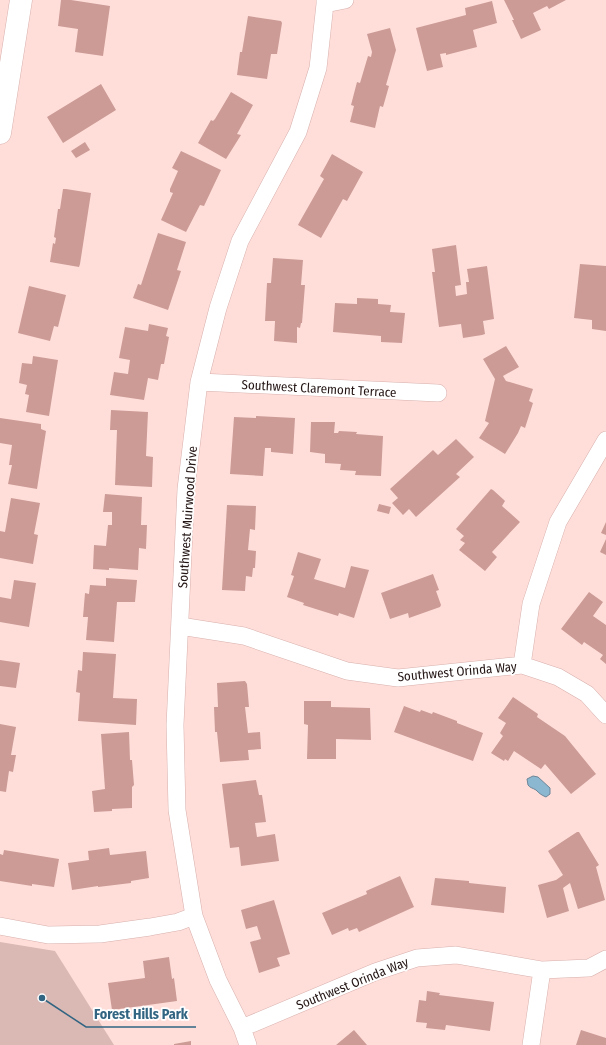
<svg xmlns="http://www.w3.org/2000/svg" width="606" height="1045" viewBox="0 0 606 1045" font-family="'Fira Sans Condensed',sans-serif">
  <rect width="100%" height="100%" fill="#ffdeda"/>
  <path fill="#dab8b4" d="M0,942l55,9 59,94h-114z"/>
  <path fill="#8cb7d1" stroke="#6c8698" d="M533,776l5,1 12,11v6l-4,3c-5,-2 -7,-4 -10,-7 -3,-2 -6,-2 -8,-5l-1,-6z"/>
  <path fill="#cc9b96" d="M61,0h10l39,6 -7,50 -28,-4 3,-23 -20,-3z
    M504,0h62l-17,9 -2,-3 -14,7 8,17 -20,9 -9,-19h2z
    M492,1l5,22 -24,7 4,17 -31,8v-2l-6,1 3,13 -16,4 -11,-43 50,-13 -1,-7z
    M248,16l33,5 1,2 -5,31h-6l-4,25 -30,-4 3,-23h2z
    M390,28l6,22 -10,35 3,1 -6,21 -3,-1 -5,22 -25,-6 4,-16 -3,-1 6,-23 3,1 8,-27 3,1 1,-5 -5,-18z
    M101,84l15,26 -53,33 -16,-26z
    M231,92l22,13 -16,29 4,1 -15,24 -28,-16 13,-23 2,1 2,-2z
    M85,142l5,8 -14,8 -5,-7z
    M181,151l40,19 -17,36 -4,-1 -14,27 -25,-12 12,-27 -3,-1v-3l8,-18 -6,-3z
    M332,154l31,18 -16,29 -4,-2 -22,39 -23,-13 1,-2 25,-44 -4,-3z
    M63,189h3l25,4 -11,71 -1,3 -29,-5 3,-19 2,1 1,-6 -2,-1 4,-28h2z
    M158,233l28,9 -9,28 4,1 -13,39 -35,-12 5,-14 3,1z
    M456,245l5,40 -6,1 1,10 11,-2 -1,-12h3l-2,-13 20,-3 7,53 -11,2 2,13 -3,1 -19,3 -2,-14 -22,3 -7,-55h3l-3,-23z
    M273,258l30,2 -2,25h4l-3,38h-1l-1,5 -3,-1v16l-23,-2 1,-20h-10l2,-38h4z
    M580,264l26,2v65l-14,-2v-9l-18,-2z
    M29,286l37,9 -8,32 -4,-1 -4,15 -32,-8z
    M357,298l21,1v5l13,1 -1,7 15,1 -3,30 -21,-1v-6l-48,-4 2,-29 22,1z
    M149,324l19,4 -2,8 3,1 -5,27h-3l-3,16 -10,-2 -4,22 -34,-5 4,-23 14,2 2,-14 -11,-2 6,-31 23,4z
    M506,346l13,21 -16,9 3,5 27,8 -4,12 4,2 -8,25 -4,-2 -3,7 -13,21 -26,-16 10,-15 -4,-2 10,-42 -12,-20z
    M33,356l25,4 -9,56 -23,-4 3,-17 -4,-1 2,-9 -8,-2 3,-20 10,1z
    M111,410l37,2 -2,44 7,1 -1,30 -37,-2 2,-55h-7z
    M256,416l39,2 -2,36 -22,-2v-4h-6l-2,28 -33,-2 4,-57 22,1z
    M0,418l41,6v5l5,2 -9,58 -29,-5 4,-19h-3l3,-20 -12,-2z
    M311,422h24l-1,11h4l1,-2 18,1 -1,2 27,2 -2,40 -26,-1 1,-4 -16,-1 1,-6 -16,-1v-9l-15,-2z
    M456,439l18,18 -18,17 4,3 -44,40 -7,-8 -6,6 -11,-12 6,-5 -8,-9 43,-39 5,5z
    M491,489l2,1 10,9 2,2 -3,5 18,16 -28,30 5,5 -12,14 -26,-21 6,-7 -5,-3 4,-4 -8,-7z
    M105,494l37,3 -1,28h6l-1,24 -7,-1 -1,22 -29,-2v2l-16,-1 1,-24 12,1 2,-21h4v-13h-9z
    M11,498l29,5 -6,31 4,1 -5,29 -33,-6v-27l5,1z
    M379,504l12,3 -2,7 -12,-3z
    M227,505l29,1 -1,24 -5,-1 -2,21 8,1 -1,17h-2l-1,9 -6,-1 -1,15 -23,-1z
    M606,522v13l-5,-2z
    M606,539v16l-6,-3z
    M298,552l23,7 -7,20 31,9 6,-22 18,4 -15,48 -15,-5 -1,3 -35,-11 1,-2 -17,-6 7,-21 -3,-1z
    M433,574l6,16 -3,1 5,14 -1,2 -31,11 -1,-5 -18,6 -9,-26z
    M106,578l31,2 -2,22h-18l-3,40 -28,-2 2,-23h-5l2,-24 4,1 1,-9 16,1z
    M14,580l22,3 -7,44 -29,-5v-25l11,2z
    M589,592l14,10 -10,14 13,9v39l-6,-5 3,-4 -19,-13 -2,3 -21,-16z
    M83,652l33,2 -3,44 24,1 -1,26 -58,-4 2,-28 -4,-1 2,-22 4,1z
    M0,660l20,3 -4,25 -16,-2z
    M245,681l2,3 2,23h-4l3,26 12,-1 1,17 -13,1 1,10 -29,2 -3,-30h-2l-1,-25h4l-1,-24z
    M513,697l25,17 -1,3 28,19 31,38 -25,20 -26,-30 -4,5 -27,-18 -6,10 -3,-2 -1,2 -13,-8 12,-17 -3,-3 6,-10 -8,-5z
    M304,701h27v6l39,1 1,32 -35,-1v20h-29l1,-34 -4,-1z
    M404,706l16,6 1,-2 11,4 1,-2 24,9v2l26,10 -10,28 -79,-29z
    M0,724l16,3 -5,28h5l-3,17 -4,-1 -3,21 -6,-1z
    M129,732l1,28h2l2,25 -2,2v21l-20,1v2l-18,1 -2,-21 13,-2 -4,-55z
    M256,780l3,15h3l4,27 -11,1 2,14 18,-3 4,27 -38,5 -2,-19 -9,1 -8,-64z
    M577,832h2l20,33 -3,2 9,33 -27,9 -8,-26 -7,5 6,23 -22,7 -9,-33 18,-5 7,-5 -15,-24z
    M109,848l1,7 36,-4 3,27 -18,3v2l-33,4v-1l-26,4 -4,-27 21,-3 -1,-9z
    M4,850l55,9 -5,28 -22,-3v2l-32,-5v-27l3,1z
    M400,876l14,31 -55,25 -2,-4 -8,3 -1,-3 -16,7 -10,-22 45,-19 -1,-3z
    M435,878l34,3v2l37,4 -2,26 -73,-8z
    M274,900l16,54 -13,4 3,8 -21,7 -9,-31 11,-3 -4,-13 -11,3 -5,-19z
    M169,957l3,22 2,-1 3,23 -65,9 -4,-27 37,-5 -2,-17z
    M427,991l13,2 -1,2 55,7 -4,29 -44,-6 -1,5 -19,-2 1,-5 -11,-1 3,-22 7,1z
    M354,1030l13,15h-31z
    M581,1030l25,8v7h-30z
    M191,1041v4h-17v-1z"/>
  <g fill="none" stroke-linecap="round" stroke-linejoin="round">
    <defs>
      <path id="street" d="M325,4l20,-4
        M199,382l239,11
        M180,626l64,10 103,35 51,7 124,-13 36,12 29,17 19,21
        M522,665l9,-61 27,-82 48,-82
        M0,926l48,9 52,-1 50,-7 28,-5 16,-6
        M242,1028l133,-56 42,-14 39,-3 86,15 47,-2 17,-9
        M248,1045l-6,-17 -24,-48 -24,-64 -17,-106 -2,-85 11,-236 13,-107 19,-74 22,-67 58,-109 20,-64 7,-64v-4
        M531,1045l11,-75"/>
      <path id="secondary" d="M0,133l21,-133"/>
    </defs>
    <use href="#street" stroke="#d8b0ac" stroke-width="18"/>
    <use href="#secondary" stroke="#d8b0ac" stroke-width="23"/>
    <use href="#street" stroke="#fff" stroke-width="17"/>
    <use href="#secondary" stroke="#fff" stroke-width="22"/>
  </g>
  <g text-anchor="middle" stroke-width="3.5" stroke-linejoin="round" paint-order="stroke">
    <g font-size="13" fill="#231514" stroke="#fff">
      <text transform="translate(319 388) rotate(3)" y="5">Southwest Claremont Terrace</text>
      <text transform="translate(187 517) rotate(-86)" y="5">Southwest Muirwood Drive</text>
      <text transform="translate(457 671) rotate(-5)" y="5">Southwest Orinda Way</text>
      <text transform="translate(352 983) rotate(-22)" y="5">Southwest Orinda Way</text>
    </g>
  </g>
  <path fill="none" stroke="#316582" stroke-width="1.5" d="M42 998L86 1027H196"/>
  <circle fill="#316582" stroke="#fff" stroke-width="1.5" cx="42" cy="998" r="4"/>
  <g font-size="14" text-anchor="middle" font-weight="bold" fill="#316582" stroke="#fff" stroke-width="3.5" stroke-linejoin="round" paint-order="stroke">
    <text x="141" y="1019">Forest Hills Park</text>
  </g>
</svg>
